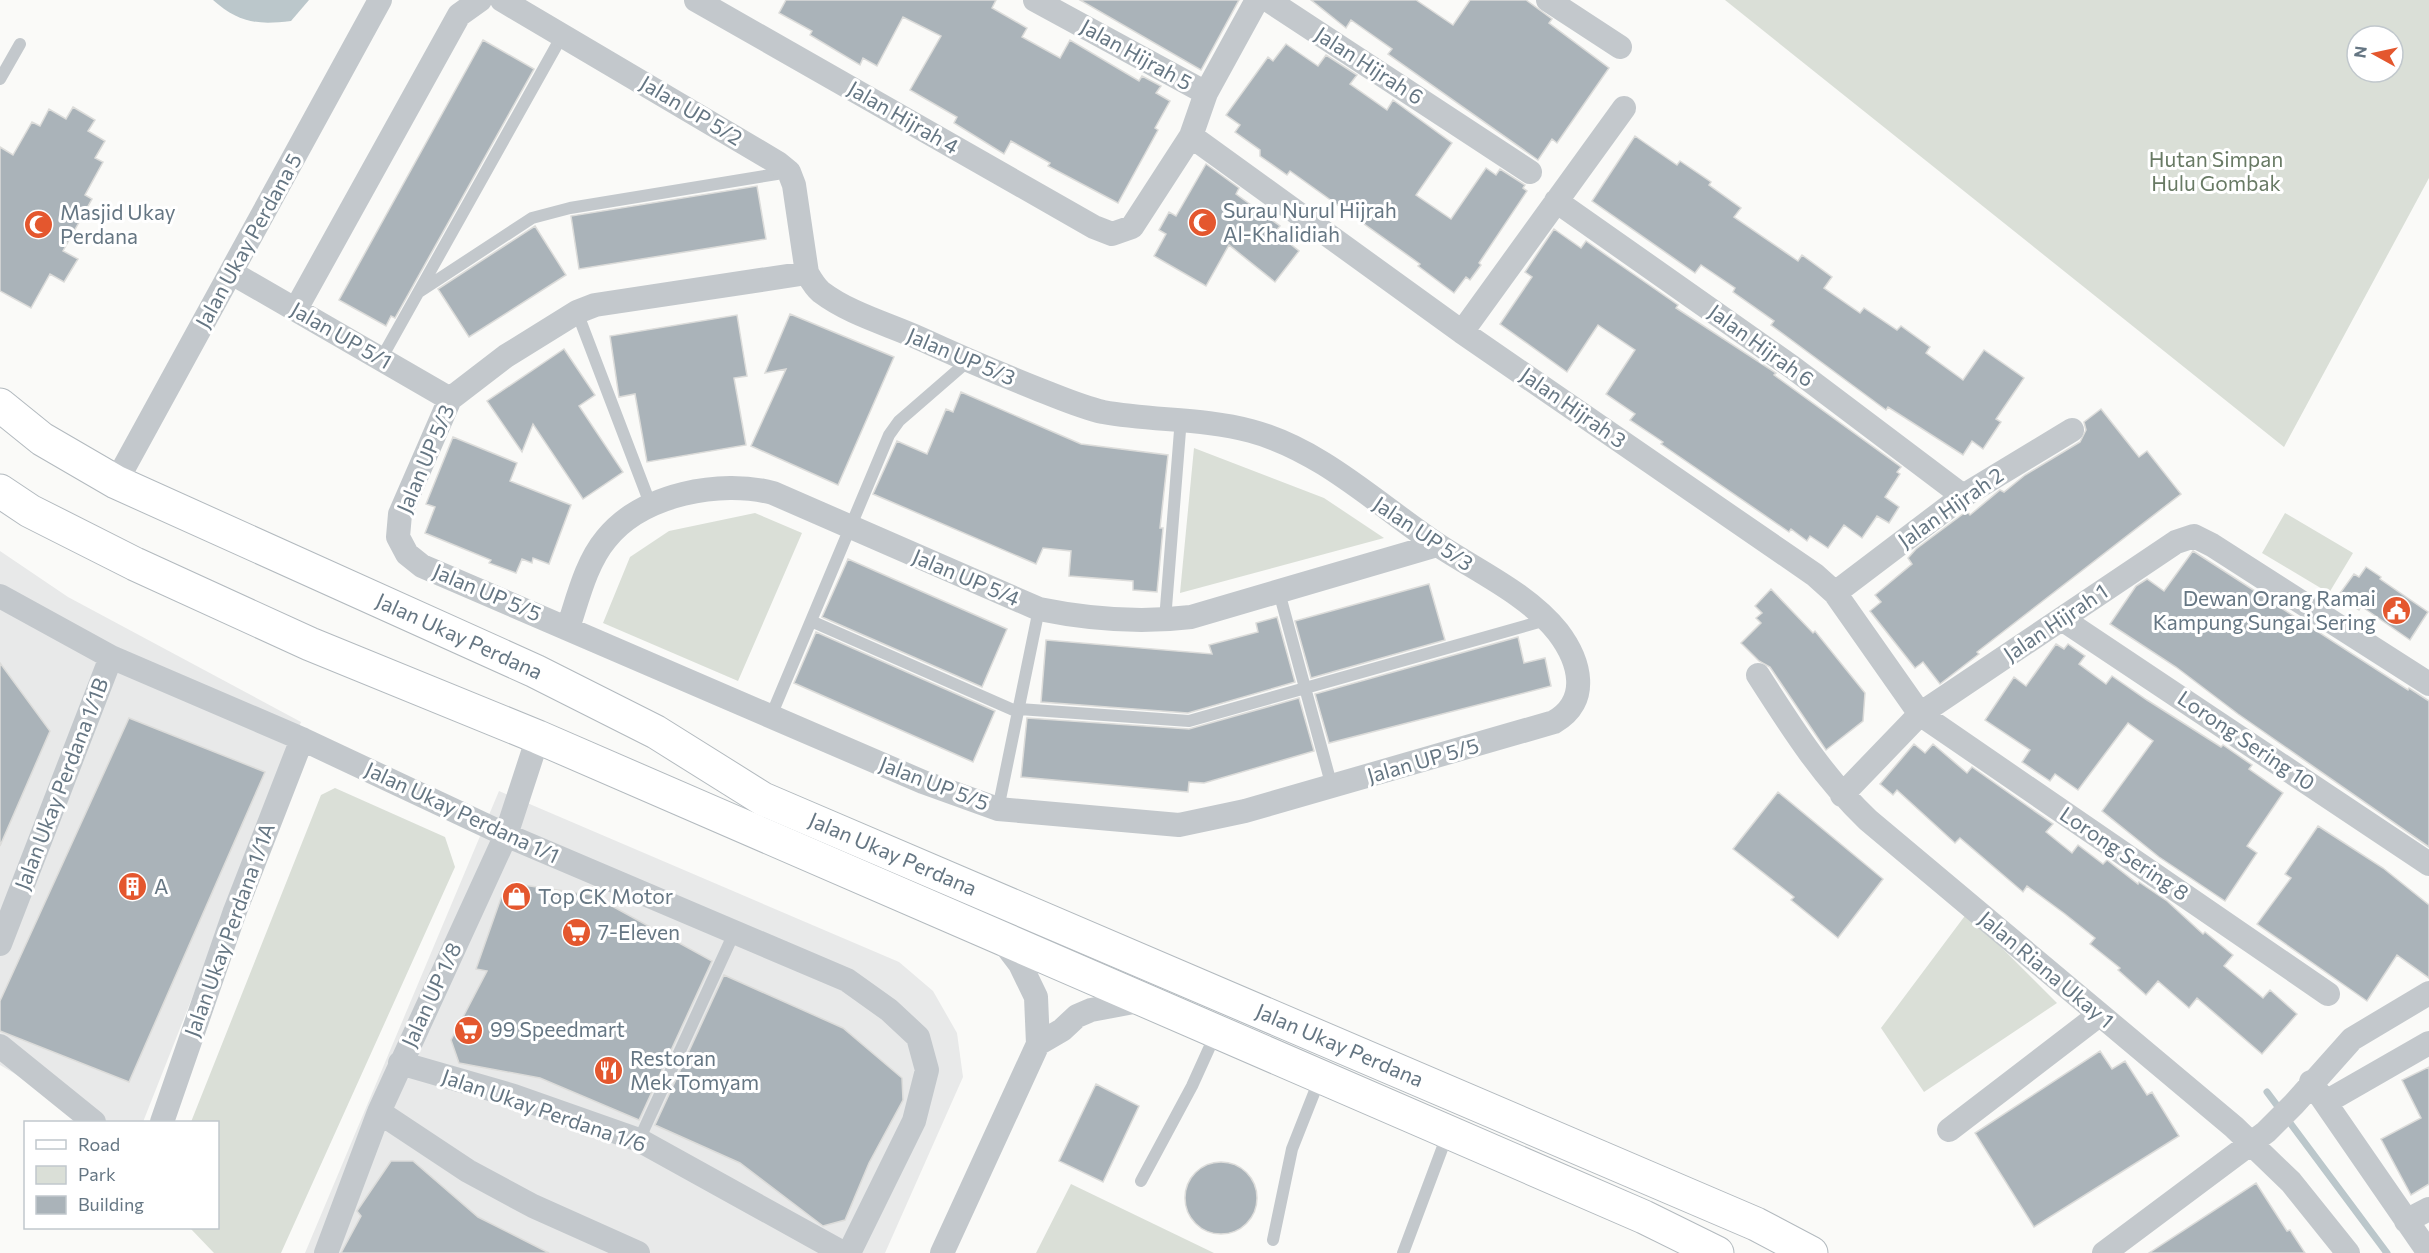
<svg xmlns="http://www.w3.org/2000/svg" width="2429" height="1253" viewBox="0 0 2429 1253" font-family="Commissioner,sans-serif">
  <rect width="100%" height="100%" fill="#fafaf8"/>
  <path fill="#e8e9e9" d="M0,551l68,46 233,125 -158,400h-46l-97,-57z
    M499,791l400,171 34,29 24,42 6,44 -78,176h-580z"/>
  <path fill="#dadfd7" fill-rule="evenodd" d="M1725,0h704v178l-145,269zM2357,36h36v36h-36z
    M1194,448l130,50 60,40 -204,55z
    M755,513l47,20 -64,148 -135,-58 27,-66 39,-26z
    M2285,513l68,40 -24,40 -67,-40z
    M335,788l110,49 10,30 -174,386h-67l-24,-25h28v-106h-27l130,-327z
    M1967,913l90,90 -133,89 -43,-64z
    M1071,1184l143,69h-178z"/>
  <path fill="#bbc7cb" d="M213,0h96l-18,21c-34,4 -52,2 -78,-21z"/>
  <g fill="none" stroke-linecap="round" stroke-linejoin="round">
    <path stroke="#bbc7cb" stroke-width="7" d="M2267,1092l120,161"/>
  </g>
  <path fill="#aab3b9" stroke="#dcdcda" stroke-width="1.5" d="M786,0h210l-4,8 35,20 -5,9 38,21 10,-18 69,41 3,-5 19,10 -5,7 14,8 -15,27 3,2 -40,73 -70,-37 2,-3 -39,-22 -7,13 -50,-31 3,-6 -47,-27 31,-54 -38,-19 -26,49 -14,-8 -3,7 -50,-30 2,-4 -33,-18z
    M1080,0h159l-38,70z
    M1311,0h105l37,25 17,-25h56l26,19 -3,4 60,45 -52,75 -5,-4 -14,21 -150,-106 4,-5 -41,-29 -5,8z
    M483,40l51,29 -139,249 -4,-2 -5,10 -47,-26z
    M1286,44l32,22 8,-11 31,20 -7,9 37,26 6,-10 59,43 -36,52 35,24 35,-51 10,7 4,-6 25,16 -2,3 4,3 -48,72 2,2 -11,15 -4,-3 -12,16 -36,-27 2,-2 -130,-93 -3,4 -27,-19v-6l-25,-18 5,-7 -14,-10 42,-58 5,4z
    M73,107l22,13 -7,11 17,10 -10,17 8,4 -18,33 7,4 -29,52 15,8 -14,23 -14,-8 -19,34 -31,-17v-144l13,8 19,-33 8,4 9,-17 17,10z
    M1635,136l42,29 3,-4 31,21 -2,3 32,23 -7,9 64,44 4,-6 30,22 -8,11 36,25 4,-5 33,22 4,-4 29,21 -4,6 37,27 21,-30 40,28 -28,41 5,3 -18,27 -11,-8 -9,14 -75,-48 -2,3 -115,-85 3,-4 -41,-29 2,-4 -34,-23 -6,8 -103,-72z
    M1206,164l33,24 -3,6 44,32 -5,6 24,19 -24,31 -46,-37 -23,41 -52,-30 12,-22 -7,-4 10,-18 7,4z
    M757,186l9,53 -187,30 -8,-53z
    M535,226l31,49 -97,62 -31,-48z
    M1554,229l27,19 5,-7 30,21 62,43 -2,3 100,65 -2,2 127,92 -4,5 3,2 -15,23 14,10 -10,16 -12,-7 -15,22 -18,-13 -16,23 -18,-12 -3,5 -16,-12 -2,3 -128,-88 2,-2 -33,-22 5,-6 -29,-20 29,-44 -37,-25 -31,47 -67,-48 32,-47 -7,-5z
    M790,314l104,43 -56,128 -87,-39 35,-77 -21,4z
    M737,315l10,61 -13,2 12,67 -99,17 -12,-68 -16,3 -9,-61z
    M564,349l31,46 -16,11 44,66 -40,27 -50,-75 -11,28 -35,-51z
    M961,392l120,52 87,11 -8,73h3l-6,64 -24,-2v-9l-64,-5 2,-25 -28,-3 -7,16 -163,-70 24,-53 30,13 19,-45 7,3z
    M2101,409l38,48 8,-6 34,43 -204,158 2,2 -39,30 -17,-22 -8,6 -45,-57 11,-9 -6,-7 37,-31 -4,-6 8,-9 51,-38 3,4 30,-25 4,2 21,-17 55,-33 6,-12 -2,-8z
    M453,437l64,26 -7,18 61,24 -22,59 -16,-6 -1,5 -10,-4 -6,14 -27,-10 2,-3 -66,-27 10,-26 -9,-3z
    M2193,551l215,139 1,-2 20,13v146l-191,-133 -62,-47 -66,-43 26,-38 11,-7 17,12z
    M848,559l159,70 -25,58 -160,-70z
    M2366,567l15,10 -1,2 48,33 -18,28 -49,-34 -2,4 -21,-14 16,-22 5,3z
    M1429,584l16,56 -134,38 -16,-57z
    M1771,589l42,44 2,-2 50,62 -2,28 -37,29 -56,-83 -11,-6 -18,-18 20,-20 -5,-5 6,-5 -7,-7z
    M1277,617l18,65 -107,31 -147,-11 5,-62 166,14 -3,-9 49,-13 -2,-9z
    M816,632l179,79 -22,51 -179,-79z
    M1518,637l6,26 21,-5 6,28 -222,57 -14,-49z
    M2056,644l8,5 4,-5 17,12 -6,8 27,20 6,-8 35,24 74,47 2,-2 29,20 -3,4 34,24 -36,53 10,7 -32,48 -66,-44 -57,-46 51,-70 -25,-18 -50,67 -23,-16 -5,7 -28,-19 8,-12 -45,-30 29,-43 12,9z
    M0,663l50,68 -50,115z
    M1299,698l15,53 -110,32 -15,-1 -1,10 -167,-15 6,-59 162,11z
    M129,718l136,54 -136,310 -129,-51v-30z
    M1914,744l11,9 8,-9 34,29 5,-6 81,57 -7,8 26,21 6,-8 25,19 4,-4 31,24 1,-2 28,19 36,33 2,-2 28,23 -9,11 39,32 7,-8 27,24 -35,40 -65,-56 -8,10 -31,-27 -12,14 -28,-25 2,-2 -30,-24 5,-6 -30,-24 -38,-28 -4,6 -63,-54 -5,5 -58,-53 -4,5 -13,-11z
    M1778,792l105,87 -45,59 -47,-38 3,-3 -61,-48z
    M2318,826l65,42 46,37v73l-32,-23 -30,46 -110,-77 34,-46 -6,-4z
    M523,885l69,10 120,66 -73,159 -99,-42 -81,-15 -8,-23 36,-69 -11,-2 25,-71z
    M724,975l119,53 59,50 1,22 -34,63 -24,57 -22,6 -83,-63 -85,-38z
    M2100,1051l12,18 13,-8 22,34 5,-3 27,44 -145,91 -59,-94z
    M2429,1067v117l-18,11 -30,-56 40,-21 -19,-38z
    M1096,1084l43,22 -36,76 -44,-21z
    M391,1161h22l65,56 71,36h-208l20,-37 -4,-5z
    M1185 1198a36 36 0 1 1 72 0a36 36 0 1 1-72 0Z
    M2256,1183l31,48 3,-1 15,23h-156z"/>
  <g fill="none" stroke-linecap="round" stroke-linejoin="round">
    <defs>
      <g id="secondary">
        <path id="s1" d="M0,405l42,34 74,43 419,189 121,61 107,67 993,425 55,29"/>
        <path d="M0,491l30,20 105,53 175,80 228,93 1106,480 73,36"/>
      </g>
    </defs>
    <use href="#secondary" stroke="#b3babf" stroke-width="35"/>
    <path stroke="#c3c8cc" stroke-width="12" d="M0,79l20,-35
      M419,292l113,-74 38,-10 219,-36
      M577,312l74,194
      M381,359l182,-325
      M1279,592l53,195
      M1165,620l16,-202
      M811,621l207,91
      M1019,709l170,12 357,-101
      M771,716l118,-281 10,-14 68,-59
      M998,809l41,-200
      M639,1140l96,-209
      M1141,1181l51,-95 24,-53
      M1273,1240l19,-91 28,-71
      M1403,1253l45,-120"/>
    <path stroke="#c3c8cc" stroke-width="24" d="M502,0l276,163 11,9 5,13 13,88
      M696,0l398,227 18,7 20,-7 59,-91 15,-43 51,-93
      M1035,0l171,93
      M1268,0l262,172
      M1548,0l72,47
      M1191,136l271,196 353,243 20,18 85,121 408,280
      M1556,201l236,166 171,129
      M232,273l218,126
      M807,273c4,7 8,14 14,19 29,22 67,32 100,47 39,18 79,35 119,51 21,8 41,17 63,22 49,9 100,6 148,19 71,19 127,74 187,114 39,26 90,49 120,87 22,29 33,69 -4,90l-309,89 -66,14 -181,-16 -75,-27 -501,-216 -15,-12 -9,-17 2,-23 50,-115 56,-43 71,-44 18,-7z
      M296,309l163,-294 21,-15
      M1462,332l162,-224
      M116,482l264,-482
      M1835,593l128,-97 109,-66
      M0,596l111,61 191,82 204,96 341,145 42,30 29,27 9,33 -13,51 -65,132
      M2062,619l367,245
      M568,628c10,-30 18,-65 38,-89 36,-45 115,-60 167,-46l266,116c49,10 103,14 152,8l246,-72
      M1758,675c34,53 64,101 110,145l366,307 57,55 57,71
      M1842,795l78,-81 256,-172 18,-6 18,9 217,139
      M0,944l111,-287
      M1038,1044l24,-14 15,-14 14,-6 53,-10
      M0,1046l94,76
      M400,1063l114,33 125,44 204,113
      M2311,1082l118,171
      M2326,1102l103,-59
      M379,1112l89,59 65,35 105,47
      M162,1122l73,-211 67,-172
      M1949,1130l150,-115
      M2406,1221l23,-12
      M326,1253l53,-141 127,-277 32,-98
      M942,1253l96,-209 -2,-47 -16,-33 -19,-25
      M2104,1253l162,-121 28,-28 58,-65 77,-46"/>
    <use href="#secondary" stroke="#fff" stroke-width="33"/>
  </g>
  <defs>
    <symbol id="mosque-disc" viewBox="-11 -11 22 22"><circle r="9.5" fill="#e4572e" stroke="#fff"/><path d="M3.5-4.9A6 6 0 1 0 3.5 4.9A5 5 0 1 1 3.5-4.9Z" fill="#fff"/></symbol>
    <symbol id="civic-disc" viewBox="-11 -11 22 22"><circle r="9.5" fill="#e4572e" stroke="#fff"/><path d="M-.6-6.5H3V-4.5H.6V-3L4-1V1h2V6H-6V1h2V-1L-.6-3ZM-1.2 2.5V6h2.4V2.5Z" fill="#fff"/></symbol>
    <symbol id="building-disc" viewBox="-11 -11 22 22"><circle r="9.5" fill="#e4572e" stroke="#fff"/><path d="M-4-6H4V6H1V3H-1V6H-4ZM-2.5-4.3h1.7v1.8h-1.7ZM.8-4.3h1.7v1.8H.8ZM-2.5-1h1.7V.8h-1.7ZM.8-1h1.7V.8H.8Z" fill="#fff"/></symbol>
    <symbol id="shop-disc" viewBox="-11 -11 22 22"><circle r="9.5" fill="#e4572e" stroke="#fff"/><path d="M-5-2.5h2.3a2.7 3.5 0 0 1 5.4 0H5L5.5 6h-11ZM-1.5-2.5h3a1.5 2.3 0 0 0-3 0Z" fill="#fff"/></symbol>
    <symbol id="supermarket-disc" viewBox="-11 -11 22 22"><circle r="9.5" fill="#e4572e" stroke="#fff"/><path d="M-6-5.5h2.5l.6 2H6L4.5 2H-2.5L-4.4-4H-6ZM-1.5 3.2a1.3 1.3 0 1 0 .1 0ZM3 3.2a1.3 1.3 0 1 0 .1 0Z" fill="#fff"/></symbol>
    <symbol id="restaurant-disc" viewBox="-11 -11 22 22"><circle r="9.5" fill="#e4572e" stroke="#fff"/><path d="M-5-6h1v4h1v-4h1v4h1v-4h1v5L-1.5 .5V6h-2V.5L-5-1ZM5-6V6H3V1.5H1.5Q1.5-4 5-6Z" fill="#fff"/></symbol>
  </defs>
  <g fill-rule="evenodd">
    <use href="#mosque-disc" x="1186" y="206" width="33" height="33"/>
    <use href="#mosque-disc" x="22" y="208" width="33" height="33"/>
    <use href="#civic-disc" x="2380" y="594" width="33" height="33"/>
    <use href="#building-disc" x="116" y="870" width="33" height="33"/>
    <use href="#shop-disc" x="500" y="880" width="33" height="33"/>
    <use href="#supermarket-disc" x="560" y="916" width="33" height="33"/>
    <use href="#supermarket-disc" x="452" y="1014" width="33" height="33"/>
    <use href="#restaurant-disc" x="592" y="1054" width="33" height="33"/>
  </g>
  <g text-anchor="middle" stroke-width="6" stroke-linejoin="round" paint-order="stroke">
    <g font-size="21" fill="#657683" stroke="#fff">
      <text transform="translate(1136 55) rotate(29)" y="7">Jalan Hijrah 5</text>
      <text transform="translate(1369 66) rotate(33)" y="7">Jalan Hijrah 6</text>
      <text transform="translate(691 111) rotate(31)" y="7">Jalan UP 5/2</text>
      <text transform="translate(903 118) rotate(30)" y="7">Jalan Hijrah 4</text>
      <text transform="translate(249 241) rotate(-61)" y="7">Jalan Ukay Perdana 5</text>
      <text transform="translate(341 336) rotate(30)" y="7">Jalan UP 5/1</text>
      <text transform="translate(1761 346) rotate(36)" y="7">Jalan Hijrah 6</text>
      <text transform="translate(961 357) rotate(23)" y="7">Jalan UP 5/3</text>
      <text transform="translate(1573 408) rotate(35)" y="7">Jalan Hijrah 3</text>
      <text transform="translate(426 459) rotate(-67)" y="7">Jalan UP 5/3</text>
      <text transform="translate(1951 508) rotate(-35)" y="7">Jalan Hijrah 2</text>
      <text transform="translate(1423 534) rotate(34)" y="7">Jalan UP 5/3</text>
      <text transform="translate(966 578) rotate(23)" y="7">Jalan UP 5/4</text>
      <text transform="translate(487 593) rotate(23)" y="7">Jalan UP 5/5</text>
      <text transform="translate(2056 623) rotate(-34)" y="7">Jalan Hijrah 1</text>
      <text dy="7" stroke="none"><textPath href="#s1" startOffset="516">Jalan Ukay Perdana</textPath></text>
      <text transform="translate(2246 741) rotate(34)" y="7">Lorong Sering 10</text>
      <text transform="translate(1423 761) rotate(-16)" y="7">Jalan UP 5/5</text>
      <text transform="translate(62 784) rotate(-69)" y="7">Jalan Ukay Perdana 1/1B</text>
      <text transform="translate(934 784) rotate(21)" y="7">Jalan UP 5/5</text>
      <text transform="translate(462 813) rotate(25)" y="7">Jalan Ukay Perdana 1/1</text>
      <text transform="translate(2124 854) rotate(34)" y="7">Lorong Sering 8</text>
      <text dy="7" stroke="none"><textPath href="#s1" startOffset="1002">Jalan Ukay Perdana</textPath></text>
      <text transform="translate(230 930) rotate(-70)" y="7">Jalan Ukay Perdana 1/1A</text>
      <text transform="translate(2046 970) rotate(40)" y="7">Jalan Riana Ukay 1</text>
      <text transform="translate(432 995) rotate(-65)" y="7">Jalan UP 1/8</text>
      <text dy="7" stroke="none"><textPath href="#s1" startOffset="1488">Jalan Ukay Perdana</textPath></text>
      <text transform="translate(544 1111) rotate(19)" y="7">Jalan Ukay Perdana 1/6</text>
    </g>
    <g font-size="21" fill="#687a64" stroke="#fff">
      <text x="2216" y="167">Hutan Simpan<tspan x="2216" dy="24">Hulu Gombak</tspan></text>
    </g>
    <g font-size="21" fill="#657683" stroke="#fff" text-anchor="start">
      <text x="1223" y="218">Surau Nurul Hijrah<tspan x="1223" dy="24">Al-Khalidiah</tspan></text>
      <text x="60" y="220">Masjid Ukay<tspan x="60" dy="24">Perdana</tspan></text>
      <text x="2376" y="606" text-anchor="end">Dewan Orang Ramai<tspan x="2376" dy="24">Kampung Sungai Sering</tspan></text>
      <text x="154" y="894">A</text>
      <text x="538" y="904">Top CK Motor</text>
      <text x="598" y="940">7-Eleven</text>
      <text x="490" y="1037">99 Speedmart</text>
      <text x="630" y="1066">Restoran<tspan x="630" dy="24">Mek Tomyam</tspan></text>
    </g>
  </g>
  <rect x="24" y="1121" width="195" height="108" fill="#ffffff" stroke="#c1c8cd" stroke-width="1.5"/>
  <rect x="36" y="1140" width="30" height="9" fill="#ffffff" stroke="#c1c8cd" stroke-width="1.5"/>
  <text x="78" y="1151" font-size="18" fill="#657683">Road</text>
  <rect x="36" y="1166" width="30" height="18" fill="#dadfd7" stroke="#c1c8cd" stroke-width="1.5"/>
  <text x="78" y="1181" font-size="18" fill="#657683">Park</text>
  <rect x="36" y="1196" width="30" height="18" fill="#aab3b9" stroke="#c1c8cd" stroke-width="1.5"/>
  <text x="78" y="1211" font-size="18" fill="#657683">Building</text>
  <g transform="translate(2375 54) rotate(278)"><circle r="28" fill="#ffffff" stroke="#c1c8cd" stroke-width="1.5"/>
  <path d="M0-4.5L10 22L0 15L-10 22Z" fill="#e4572e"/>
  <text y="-9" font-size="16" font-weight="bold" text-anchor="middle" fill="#657683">N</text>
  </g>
</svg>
